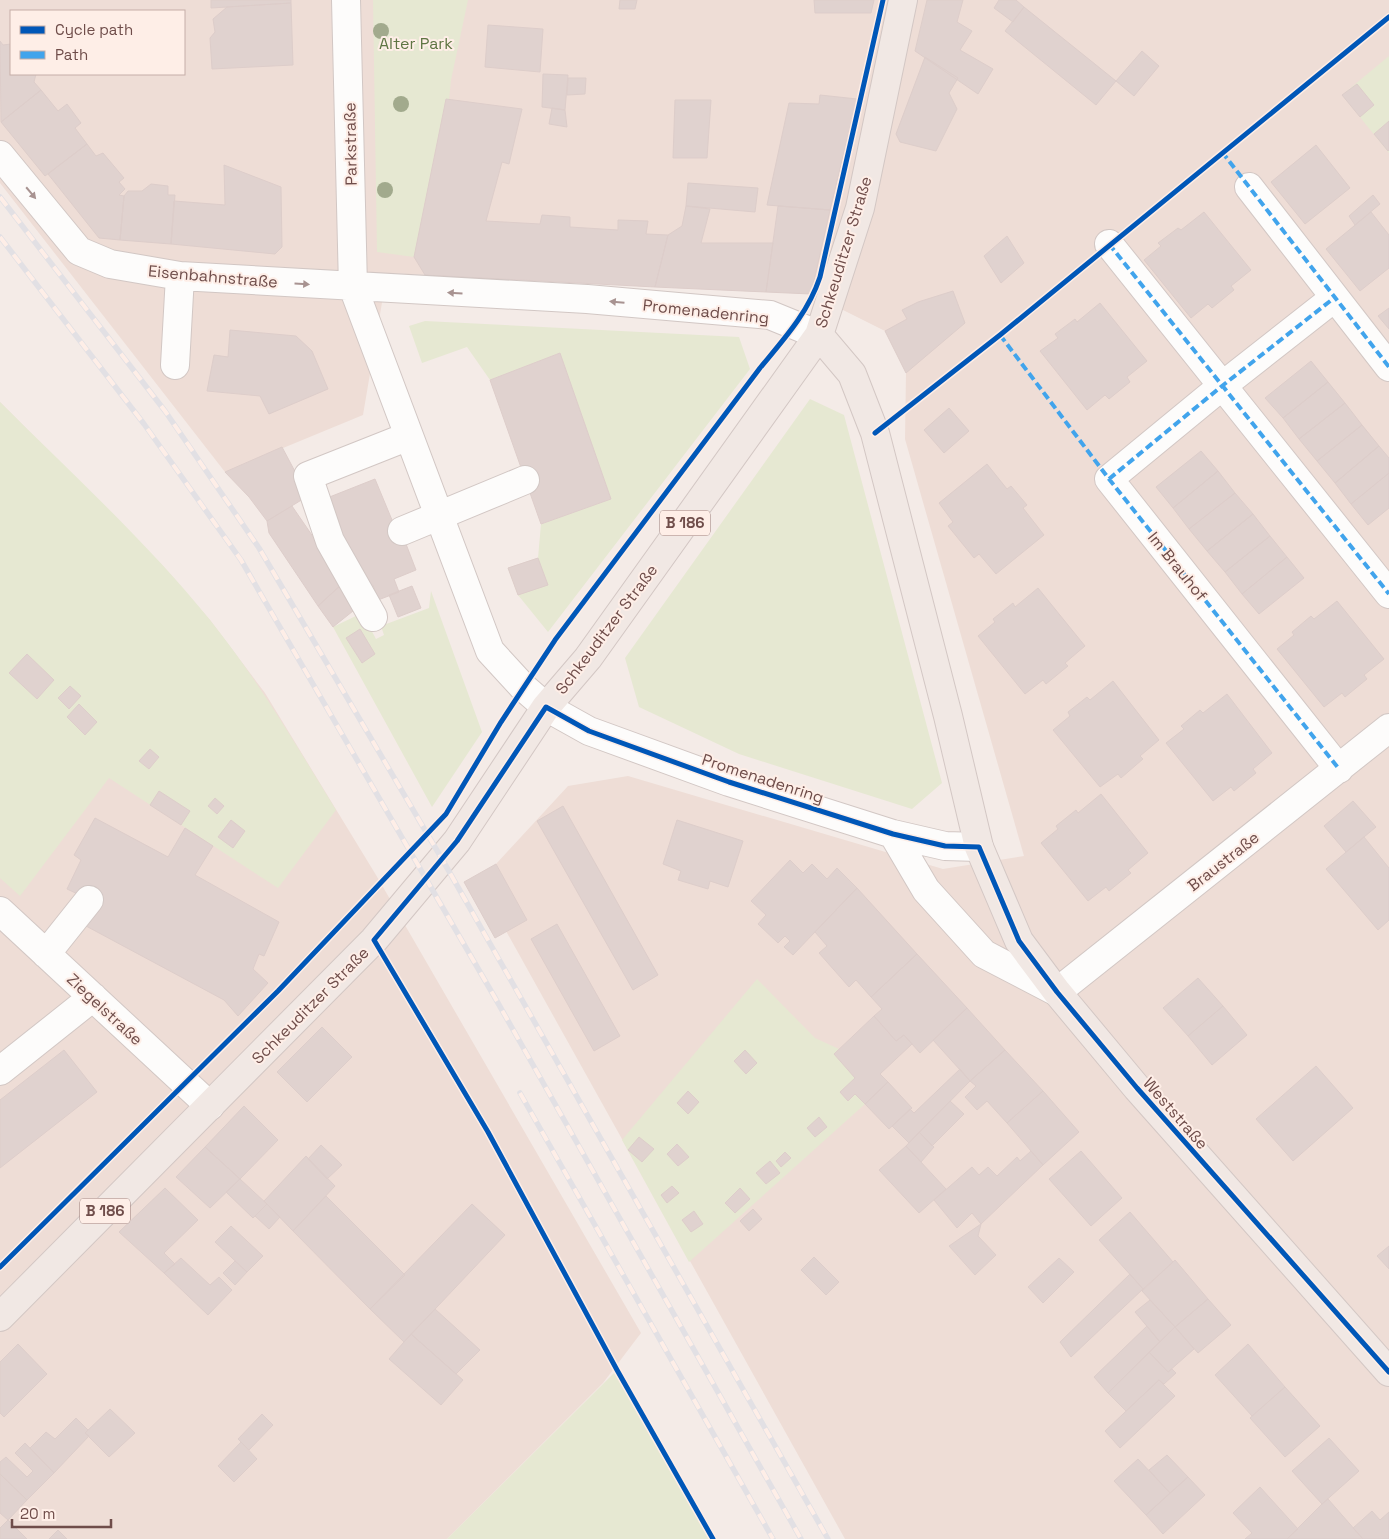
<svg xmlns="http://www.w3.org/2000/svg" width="1389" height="1539" viewBox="0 0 1389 1539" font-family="'Space Grotesk',sans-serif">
  <rect width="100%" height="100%" fill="#f4ebe7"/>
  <path fill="#eeddd6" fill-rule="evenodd" d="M0,0h1389v1539h-544l-339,-608 20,-11 -30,-56 72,-78 60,-10 315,93 81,-13 -119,-417 1,-66 -21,-42 -74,-37 -424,-21 -24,142 -138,57 -225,-289zM11,11h173v63h-173z
    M0,402l163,164 47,54 55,73 111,182 265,458 -38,50 -156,156h-447z"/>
  <path fill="#e6e8d2" d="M373,0h95l-17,80 -2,20h-3l-32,157 -37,-5z
    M1389,56v97l-47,-58z
    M425,321l314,16 11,32 -202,263 -30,-37 -10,-27 30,-10 3,-34 70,-25 -51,-146 -70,27 -23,-33 -45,16 -13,-37z
    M810,399l34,16 98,368 -30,26 -173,-55 -100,-47 -14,-49z
    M0,402c71,71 147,140 210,218 48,60 86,125 126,190l-58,78 -169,-110 -89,118 -20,-18z
    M431,591l51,141 -50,75 -99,-180 29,-14 14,26 8,-4 -3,-9 48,-18z
    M757,979l58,59 24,11 -5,5 21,24 -15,15 8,8 7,-7 10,10 -176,158 -67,-122z
    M617,1370l96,169h-266l154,-153z"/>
  <path fill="#e0d2cf" stroke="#ddcdca" d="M211,0h80v3l-80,5z
    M620,0h17l-2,9h-16z
    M814,0h60l-3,13h-56z
    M927,0h36l-6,22 15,9 -12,19 33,19 -15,25 -63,-43z
    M999,0h17l8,7 -11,15 -19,-14z
    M291,3l2,62 -81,4 -2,-31 5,-6 -2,-13 14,-12z
    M1024,7l92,74 -20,24 -91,-74z
    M488,25l55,4 -3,43 -55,-5z
    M0,41l3,4 8,-1v30h25l-2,8 7,8 -40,32z
    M1142,51l17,15 -25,30 -18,-15z
    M925,57l33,21 -9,15 8,16 -21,42 -36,-9 -4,-8z
    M543,74l25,1 -3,35 -23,-3z
    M568,78h18l-1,16 -18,1z
    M1357,84l17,21 -14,12 -18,-22z
    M41,90l17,21 9,-7 14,19 -6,5 12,16 -42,32 -44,-54z
    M820,95l37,4 -27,111 -63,-5 22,-102 30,1z
    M446,99l76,10 -13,55 -7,-2 -16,59 54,3 2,-9 28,2v10l48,3v-10l30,1 -2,13 22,1 -13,52 -230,-12 -11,-18z
    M675,100h36l-4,58h-34z
    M552,108l13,2 2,17 -18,-3z
    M1389,121v29l-1,1 -14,-17z
    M87,144l9,12 7,-3 21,25 -5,4 6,7 -6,6 5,1 -4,44 -21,-2 -51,-64z
    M1316,145l34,43 -45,36 -34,-42z
    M224,165l57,22 1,60 -7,7 -104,-10 3,-43 51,4z
    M688,183l70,5 -3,24 -69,-6z
    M151,184l17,2v9h7l-4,49 -51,-4 4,-44 4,-5h14z
    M1373,195l7,9 -25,21 -6,-9z
    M686,206l24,3 -9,34h72l-7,49 -111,-5 13,-52 14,-9z
    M778,206l52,4 -19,84 -45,-2z
    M1204,212l47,58 -20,16 3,4 -22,18 -4,-4 -17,14 -47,-58 17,-14 -3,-3 20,-15 3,2z
    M1371,212l18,23v33l-29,23 -34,-42z
    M1007,236l17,27 -23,20 -17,-27z
    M953,291l12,32 -59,50 -21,-42 22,-12 -5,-9 16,-8z
    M1100,303l47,58 -20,16 3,5 -21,17 -4,-4 -18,15 -47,-59 18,-13 -3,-4 20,-15 2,3z
    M1389,308v21l-11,-13z
    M230,330l66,6 16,15 16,38 -59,25 -9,-18 -53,-5 7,-36 14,2z
    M560,353l51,146 -70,25 -51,-144z
    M1311,361l17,21 -45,36 -18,-20z
    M1328,382l17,21 -46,36 -16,-21z
    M1345,403l17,22 -45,36 -18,-22z
    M949,408l20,23 -25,22 -20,-23z
    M1362,425l17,21 -44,37 -18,-22z
    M1379,446l10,12v15l-38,31 -16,-21z
    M282,447l26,49 -41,25 -18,-24 -24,-25z
    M1201,451l17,20 -45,37 -17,-21z
    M987,464l20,25 4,-3 16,19 -4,3 21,27 -48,39 -17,-20 -5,4 -26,-32 5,-4 -14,-19z
    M1218,471l17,22 -46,36 -16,-21z
    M1389,473v35l-21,17 -17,-21z
    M375,479l22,53 4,-1 15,39 -22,9 5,13 -21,8 -5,-15 -7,3 -44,-88z
    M1235,493l18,21 -46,37 -18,-22z
    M292,506l52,76 -26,24 -49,-73 -2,-12z
    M1253,514l17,22 -45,36 -18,-21z
    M1270,536l17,21 -45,37 -17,-22z
    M1287,557l17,21 -45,36 -17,-20z
    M538,558l10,27 -30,10 -10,-27z
    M342,584l16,23 -25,20 -15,-21z
    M412,586l9,22 -23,9 -9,-22z
    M1038,588l47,58 -20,17 3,3 -22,18 -3,-4 -18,14 -47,-58 17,-14 -2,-3 20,-16 2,4z
    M1337,601l47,58 -20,16 3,4 -22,18 -3,-4 -18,14 -47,-58 17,-14 -2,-3 19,-16 3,3z
    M360,629l15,25 -13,9 -16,-25z
    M27,654l27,26 -17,19 -28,-26z
    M1113,681l46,59 -19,16 3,3 -22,19 -3,-4 -18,13 -47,-57 17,-14 -2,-4 19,-15 3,3z
    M70,686l11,10 -12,13 -11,-11z
    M1227,694l45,59 -19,16 3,4 -22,18 -3,-4 -18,14 -47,-58 18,-14 -3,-3 19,-16 3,3z
    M79,704l18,18 -12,13 -18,-18z
    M150,749l9,8 -10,12 -10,-8z
    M159,791l31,20 -9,14 -31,-20z
    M1101,794l47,59 -20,17 3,3 -22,18 -3,-4 -18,14 -47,-58 17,-14 -2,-3 20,-16 2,3z
    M215,798l9,8 -7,8 -9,-8z
    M1353,801l23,26 -30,25 -22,-26z
    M563,806l95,169 -25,15 -96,-169z
    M95,818l73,39 17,-29 28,18 -18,29 84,47 -15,34 -5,-2 -6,15 15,14 -30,33 -14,-16 -138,-74 13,-22 -32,-15 14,-29 -7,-5z
    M231,820l14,11 -12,17 -15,-11z
    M677,820l66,21 -15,46 -18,-6 -2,8 -30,-9 3,-9 -18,-7z
    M1364,837l25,31v52l-11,10 -52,-61z
    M790,860l13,13 9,-9 15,15 10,-11 20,20 -64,67 -9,-8 6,-6 -5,-5 -7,7 -20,-19 8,-9 -15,-14z
    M496,864l31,56 -32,18 -31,-56z
    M857,888l60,66 -46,43 -15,-17 -7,7 -30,-34 8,-7 -12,-14z
    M557,924l63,112 -26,15 -63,-112z
    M917,954l50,54 -47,45 -16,-18 -8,6 -22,-25 8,-7 -11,-12z
    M1198,978l25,28 -35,30 -25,-28z
    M1223,1006l24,29 -35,30 -24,-29z
    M967,1008l38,42 -35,31 -37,-41z
    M874,1016l22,25 8,-6 8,9 -32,30 8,8 -23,22 -10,-10 -7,7 -8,-9 15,-14 -21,-24z
    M322,1027l30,30 -45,45 -30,-30z
    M64,1050l33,42 -97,76v-68z
    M745,1050l12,13 -11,11 -12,-13z
    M1005,1050l38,41 -36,32 -20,-22 -10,9 -12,-13 11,-11 -6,-5z
    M1316,1066l37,42 -60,53 -37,-42z
    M960,1069l10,12 -61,62 -17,-17 18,-17 4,4z
    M888,1082l24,26 -23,21 -24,-25z
    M688,1091l11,11 -11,12 -11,-11z
    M1043,1091l36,41 -36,33 -36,-42z
    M950,1101l14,13 -32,32 -13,-14z
    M244,1106l34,34 -38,39 -35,-32z
    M819,1117l8,10 -12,10 -8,-9z
    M919,1132l15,15 -13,15 -15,-16z
    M639,1137l15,12 -12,13 -14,-12z
    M677,1144l12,13 -11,9 -11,-12z
    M321,1145l21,20 -15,14 -19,-20z
    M906,1146l40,43 -27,24 -40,-43z
    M205,1147l35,32 -30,29 -34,-31z
    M1031,1151l12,14 -62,59 -9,-11 -15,15 -23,-28 38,-33 7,8 9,-8 9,9 20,-19 3,4z
    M1081,1151l41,47 -31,28 -42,-47z
    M785,1152l6,6 -10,9 -5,-6z
    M306,1156l29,30 -42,45 -29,-30z
    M770,1161l10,12 -14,11 -10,-11z
    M240,1179l27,25 -14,14 -27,-26z
    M672,1186l7,7 -12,10 -6,-8z
    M165,1188l33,32 -34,33 11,11 -11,9 -45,-41z
    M740,1188l10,11 -15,14 -10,-10z
    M326,1196l79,79 -35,34 -77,-78z
    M267,1204l13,13 -11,12 -14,-13z
    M472,1204l33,31 -101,107 -34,-33z
    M753,1209l9,10 -13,12 -9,-10z
    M694,1211l9,13 -12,8 -9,-12z
    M1130,1212l43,50 -30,27 -44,-49z
    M981,1224l-3,12 18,19 -21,20 -26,-29z
    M231,1226l32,30 -16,16 -32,-30z
    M1389,1246v23l-12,-13z
    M814,1257l25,25 -13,13 -25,-25z
    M181,1258l29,27 9,-8 13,13 -24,25 -44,-42z
    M1059,1258l15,14 -31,31 -15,-16z
    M1175,1260l33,39 -33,28 -33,-36z
    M235,1261l12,11 -12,13 -12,-12z
    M1130,1274l13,15 -72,68 -11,-15z
    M1208,1299l23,26 -33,28 -23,-26z
    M1150,1300l25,27 -15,15 -25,-30z
    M435,1309l45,41 -24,24 -45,-40z
    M1147,1326l13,16 -52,51 -14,-16z
    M1175,1327l19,22 -26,23 -19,-20z
    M411,1334l52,46 -22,25 -52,-46z
    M18,1344l29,30 -43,43 -4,-4v-51z
    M1248,1344l37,43 -33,29 -37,-41z
    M1149,1352l19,20 4,-3 4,4 -12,11 -5,-4 -33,31 -18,-18z
    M1159,1380l16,16 -55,52 -15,-17z
    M1285,1387l35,39 -35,31 -35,-39z
    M110,1409l25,24 -26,24 -24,-24z
    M262,1414l11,11 -24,25 -11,-11z
    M76,1418l12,12 -3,3 4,3 -35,37 -24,-25 16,-16 9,7z
    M1329,1438l30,33 -37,33 -30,-33z
    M241,1442l16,17 -23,23 -16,-16z
    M25,1443l29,30 -27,27 -27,-26v-12l6,-5 21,20 6,-6 -18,-18z
    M1167,1455l21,22 -18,16 -21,-23z
    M1138,1459l32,34 -24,22 -32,-34z
    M0,1474l27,26 -19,20 -8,-7z
    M1188,1477l17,18 -42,39 -17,-19z
    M1260,1487l38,42 -11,10h-42l7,-6 -19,-20z
    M1328,1499l35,40h-76l35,-35z
    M1372,1511l8,9 9,-8v27h-26l-10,-11z
    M8,1520l19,19h-27v-11z
    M58,1530l9,9h-18z"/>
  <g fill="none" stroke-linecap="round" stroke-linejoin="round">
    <defs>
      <path id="minor" d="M346,0l7,287 137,364 33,36 23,20 43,24 140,51 164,52 52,12 34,1
        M0,155l79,96 31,13 70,12 407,23 183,16 49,20
        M1249,187l140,180
        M1109,244l280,350
        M1334,298l-112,88 -113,93 230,290
        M175,365l5,-89
        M402,531l123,-51
        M373,617l-43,-76 -22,-65 101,-40
        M893,834l33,56 58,64 73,38 332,-264
        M0,911l210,195
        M46,954l43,-54
        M0,1071l93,-74"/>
      <path id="major" d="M819,335l33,39 23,59 73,283 31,131 40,94 38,51 80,96 252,284
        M0,1317l374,-377 83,-99 89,-134 42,-49 231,-323 41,-127 43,-208"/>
    </defs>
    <use href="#minor" stroke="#d2c7c4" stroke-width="30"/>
    <use href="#major" stroke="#d3c7c4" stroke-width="30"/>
    <use href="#minor" stroke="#fdfcfb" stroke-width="28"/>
    <use href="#major" stroke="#f1e8e4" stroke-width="28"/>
    <defs>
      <path id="rail" d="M0,197l165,214 94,137 183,311 386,680
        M0,237l144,187 97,136 253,436 307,543
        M520,1093l253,446"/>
    </defs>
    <use href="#rail" stroke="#e2e0e4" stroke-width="5.5"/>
    <use href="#rail" stroke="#feeee7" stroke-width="4" stroke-dasharray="11" stroke-linecap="butt"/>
    <path stroke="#41a4ec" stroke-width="4" stroke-dasharray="8 4" stroke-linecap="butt" d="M1222,152l167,215
      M1109,244l280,350
      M1000,335l109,144 230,290
      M1109,479l113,-93 112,-88"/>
    <defs>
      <path id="cycleway" d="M875,433l125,-98 389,-318
        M0,1267l278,-276 168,-177 55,-92 54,-82 205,-272c24,-29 48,-55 60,-91l63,-277
        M713,1539l-96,-169 -129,-238 -114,-192 83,-99 89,-134 43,24 140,51 164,52 52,12 34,1 40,94 38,51 80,96 252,284"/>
    </defs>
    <use href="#cycleway" stroke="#feeee7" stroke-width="8"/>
    <use href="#cycleway" stroke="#0057b8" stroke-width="5"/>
  </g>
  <g fill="#a2aa8d">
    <circle cx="381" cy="31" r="8"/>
    <circle cx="401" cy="104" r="8"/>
    <circle cx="385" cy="190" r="8"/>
  </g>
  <defs><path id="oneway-solid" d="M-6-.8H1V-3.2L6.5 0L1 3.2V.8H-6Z" transform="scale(1.25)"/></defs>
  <g fill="#a89391">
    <use href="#oneway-solid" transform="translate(31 193) rotate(50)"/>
    <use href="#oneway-solid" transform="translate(302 284) rotate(4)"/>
    <use href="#oneway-solid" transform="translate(455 293) rotate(-177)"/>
    <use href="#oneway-solid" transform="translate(617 302) rotate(-175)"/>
  </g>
  <g text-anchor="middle" stroke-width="4" stroke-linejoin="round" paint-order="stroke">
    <g fill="#feeee7" stroke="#9a7d79" stroke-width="1">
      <rect x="660" y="510.5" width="50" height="25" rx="4"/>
      <rect x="80" y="1198.5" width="50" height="25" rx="4"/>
    </g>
    <g font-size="15" font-weight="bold" fill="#6f4d4a">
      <text x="685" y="528">B 186</text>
      <text x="105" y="1216">B 186</text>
    </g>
    <g font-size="16" fill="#5f7543" stroke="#feeee7">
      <text x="416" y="49">Alter Park</text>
    </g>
    <g font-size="16" fill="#6f4d4a" stroke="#feeee7">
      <text transform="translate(350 144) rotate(-91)" y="6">Parkstraße</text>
      <text transform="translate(843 252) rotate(-73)" y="6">Schkeuditzer Straße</text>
      <text transform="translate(213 276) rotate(5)" y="6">Eisenbahnstraße</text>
      <text transform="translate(706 311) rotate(6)" y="6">Promenadenring</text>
      <text transform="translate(1178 566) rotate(51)" y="6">Im Brauhof</text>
      <text transform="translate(606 629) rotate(-53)" y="6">Schkeuditzer Straße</text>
      <text transform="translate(763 778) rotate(18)" y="6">Promenadenring</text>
      <text transform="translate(1223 861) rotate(-38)" y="6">Braustraße</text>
      <text transform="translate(310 1005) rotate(-45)" y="6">Schkeuditzer Straße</text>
      <text transform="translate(105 1009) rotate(43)" y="6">Ziegelstraße</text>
      <text transform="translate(1176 1113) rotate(49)" y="6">Weststraße</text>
    </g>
  </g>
  <rect x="10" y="10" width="175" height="65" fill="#feeee7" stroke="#c5aea8"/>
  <rect x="20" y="26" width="25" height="8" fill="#0057b8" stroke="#c5aea8"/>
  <text x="55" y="35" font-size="15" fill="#6f4d4a">Cycle path</text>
  <rect x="20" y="51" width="25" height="8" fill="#41a4ec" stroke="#c5aea8"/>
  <text x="55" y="60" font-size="15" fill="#6f4d4a">Path</text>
  <path d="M12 1519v8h99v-8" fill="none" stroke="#6f4d4a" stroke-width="2.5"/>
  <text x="20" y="1519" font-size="15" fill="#6f4d4a" stroke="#feeee7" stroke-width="4" paint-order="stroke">20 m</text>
</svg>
